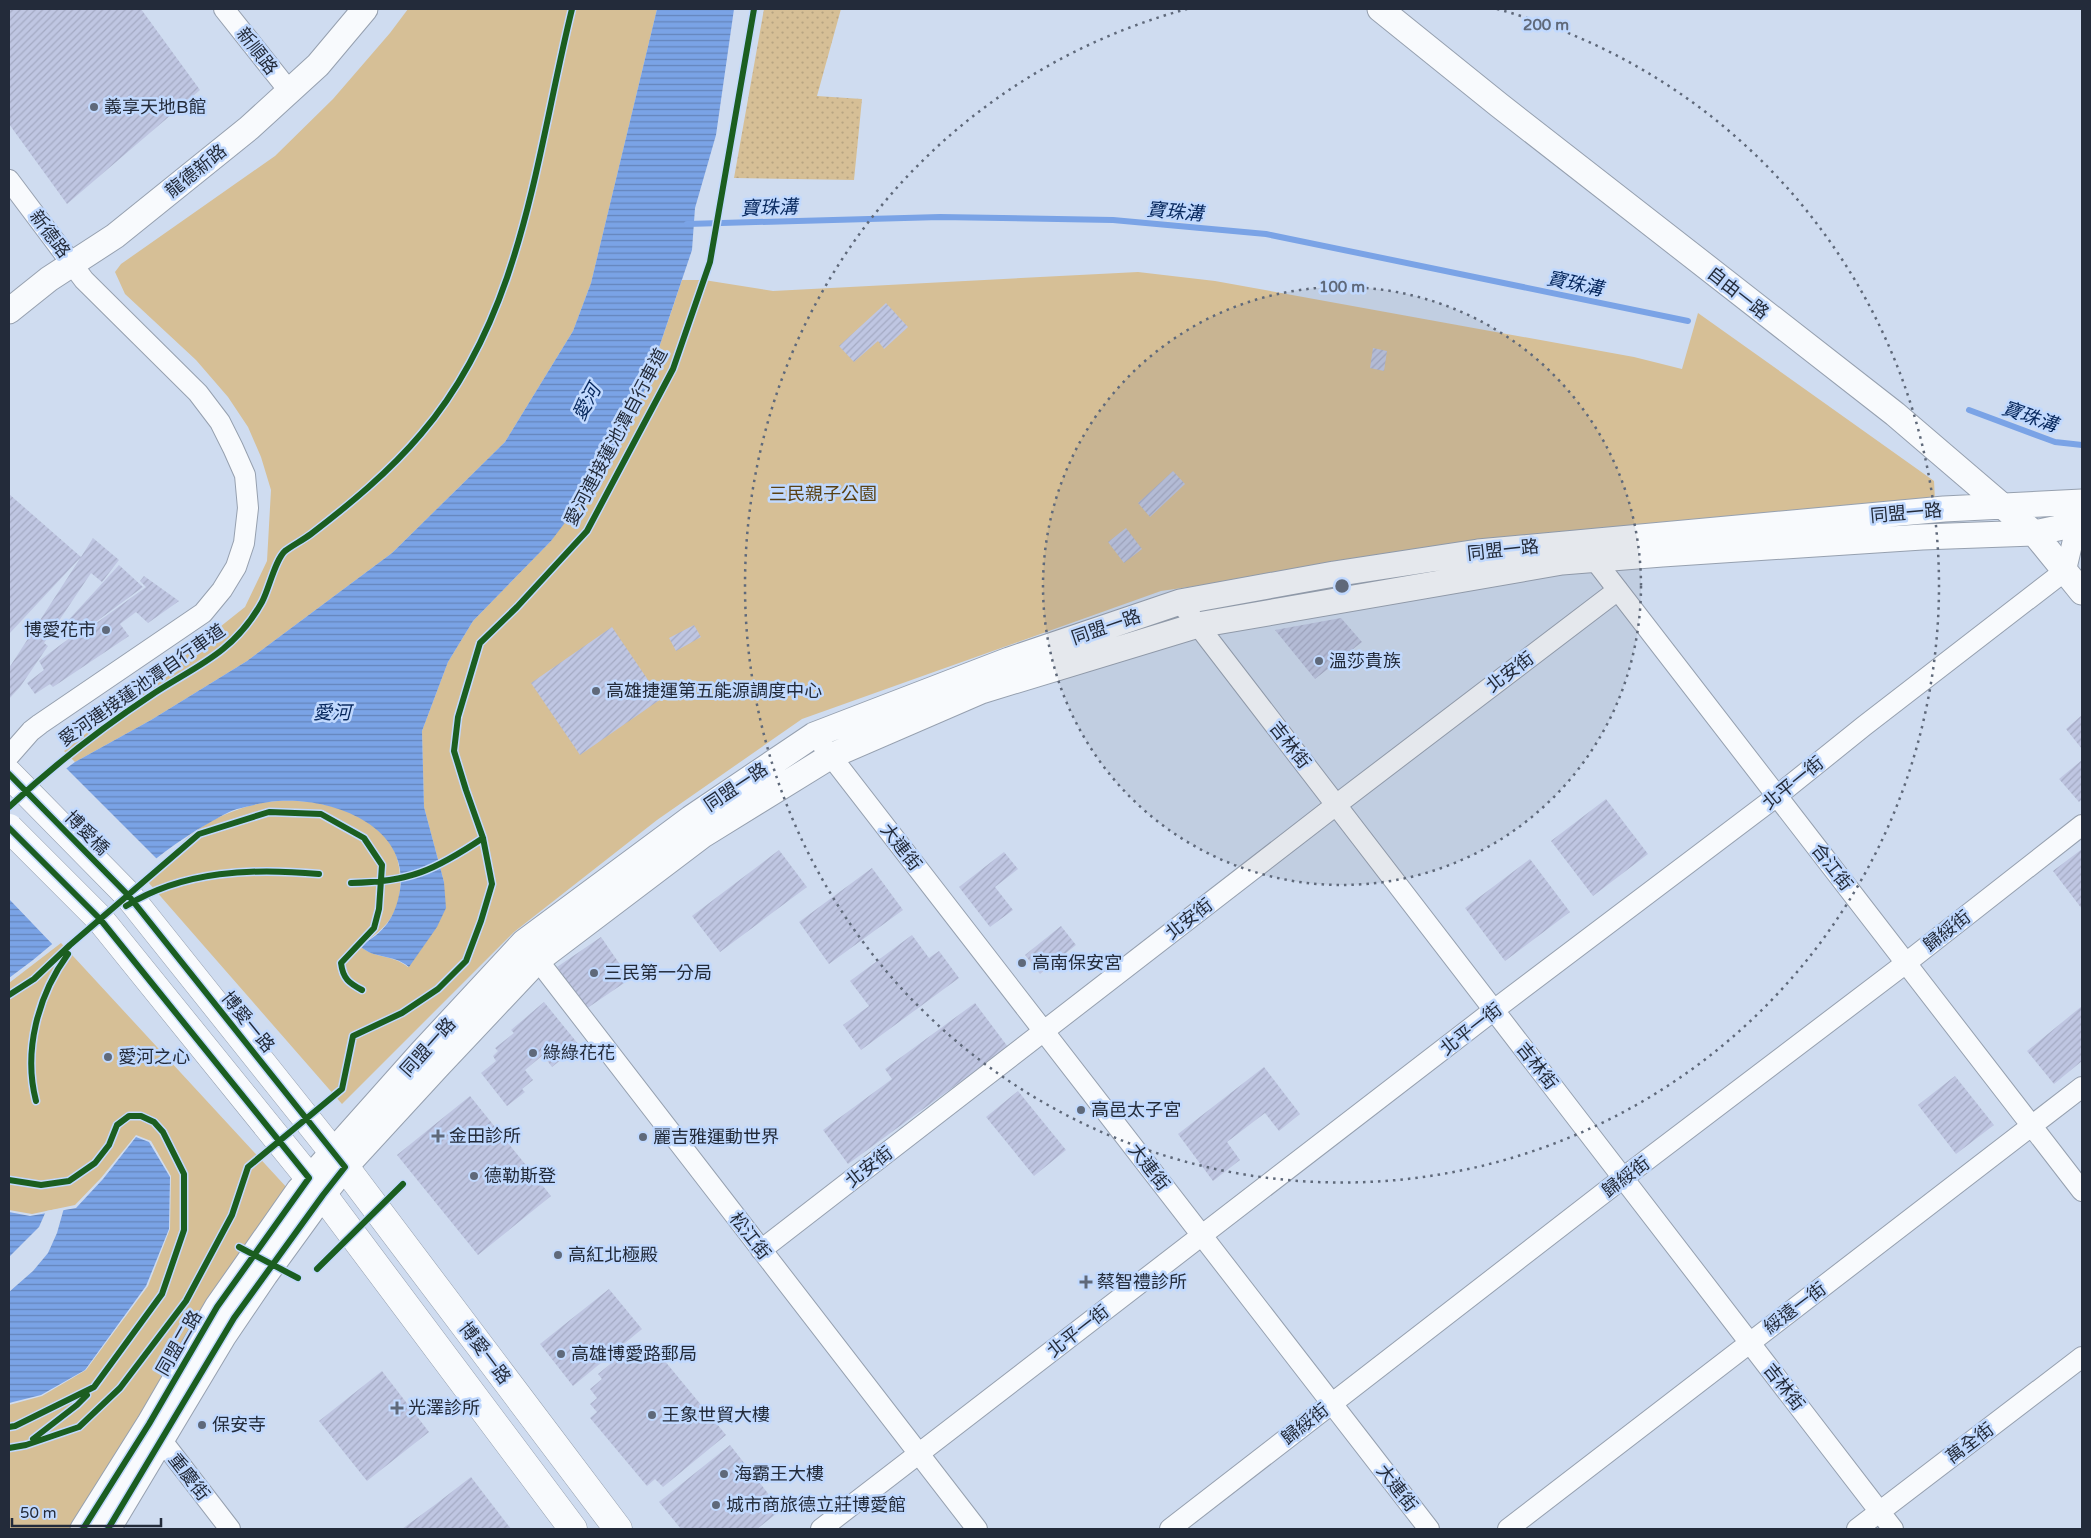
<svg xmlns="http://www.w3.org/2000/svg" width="2091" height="1538" viewBox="0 0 2091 1538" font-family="'Varela Round','Noto Sans TC',sans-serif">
  <defs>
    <pattern id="grass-dots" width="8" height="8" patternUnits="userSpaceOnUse" patternTransform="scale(1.25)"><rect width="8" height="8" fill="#d6bf96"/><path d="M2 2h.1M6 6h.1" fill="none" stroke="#b7a482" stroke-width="1.8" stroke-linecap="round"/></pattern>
    <pattern id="water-rules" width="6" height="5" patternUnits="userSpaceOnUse" patternTransform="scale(1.25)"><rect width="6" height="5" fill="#7aa3e6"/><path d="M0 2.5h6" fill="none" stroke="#6485bb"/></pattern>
    <pattern id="building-hatch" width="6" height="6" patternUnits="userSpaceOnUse" patternTransform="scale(1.25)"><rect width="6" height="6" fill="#bfc6e2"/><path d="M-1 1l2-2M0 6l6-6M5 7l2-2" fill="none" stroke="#a4aac3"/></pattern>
  </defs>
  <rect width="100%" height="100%" fill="#cfdcf0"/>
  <path fill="url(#grass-dots)" d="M764,9h77l-24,87 45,3 -8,81 -120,-2z"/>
  <path fill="#d6bf96" d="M408,9h249l-66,274 -18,48 -68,111 -113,111 -145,108 -96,59 -76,42 -11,-11 181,-144 22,-46 4,-71 -10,-33 -13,-30 -20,-30 -32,-37 -71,-66 -10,-22 6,-8 154,-108 58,-57 57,-66z
    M1138,272l77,9 419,76 48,12 16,-56 236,168 1,20 -552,58 -222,32 -359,128 -145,101 -143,112 -172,172 -194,-222c15,-17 30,-39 49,-52 21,-15 56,-28 81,-29 35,-2 81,7 106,33 11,12 16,30 16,45 2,34 -14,49 -40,67 14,13 32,8 48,21l36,-85 -20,-75 -2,-76 26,-69 25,-41 78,-80 93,-149 38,-112h22l69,11z
    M61,943l228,247 -206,339h-74v-124l33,-9 44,-26 62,-84 22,-57 1,-53 -20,-35 -15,-6 -35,43 -26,27 -43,9 -23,-4v-227z"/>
  <path fill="url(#water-rules)" d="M657,9h77l-18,126 -21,73 -3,42 -48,142 -51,94 -42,55 -78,80 -25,41 -26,69 2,76 20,75 2,26 -9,19 -28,40c-17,-14 -34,-7 -49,-21 24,-14 35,-27 40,-56 10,-65 -69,-93 -122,-89 -14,1 -29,5 -41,8 -10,3 -19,9 -28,14 -31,17 -58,39 -85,62 -31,25 -61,50 -91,75l-24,18v-162l43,-37 23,-17 76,-42 96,-59 145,-108 113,-111 68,-111 18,-48z
    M136,1137l13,5 21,35 -1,52 -23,57 -61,84 -44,25 -32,8v-191l21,4 46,-8 27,-29z"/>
  <path fill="#cfdcf0" d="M65,767l93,93 -104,86 -45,-47v-86z
    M64,1208l-7,25 -9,20 -15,18 -24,21v-35l30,-30 7,-16z"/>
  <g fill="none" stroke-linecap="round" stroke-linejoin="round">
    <path stroke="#7aa3e6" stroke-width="6" d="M687,224l253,-7 173,3 153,14 422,87
      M1969,410l86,32 27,3"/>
  </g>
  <path fill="url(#building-hatch)" d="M9,9h132l59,81 -133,114 -58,-80z
    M886,303l22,24 -24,22 -6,-8 -24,21 -15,-16z
    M1373,348l14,3 -3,20 -14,-3z
    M1173,471l12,13 -35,33 -12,-14z
    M9,494l72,63 12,-19 26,22 -17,22 -11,-9 -47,70 4,3 -28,41 -11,12v-31l72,-111 -72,77z
    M1126,528l16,21 -18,14 -16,-21z
    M119,565l24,22 -69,51 -11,-12z
    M144,576l35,25 -31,22 -12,-11 -16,12 9,12 -76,51 -3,-3 -15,10 -8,-11 17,-13 -5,-9 32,-24 2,3 73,-53 -6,-6z
    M1341,618l21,24 -47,37 -40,-49z
    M694,625l7,12 -25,14 -7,-13z
    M612,627l49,72 -81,56 -49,-72z
    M2082,715v34l-16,-20z
    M2082,760v39l-3,3 -20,-23z
    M1606,799l42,55 -55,42 -42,-55z
    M2082,849v60l-29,-38z
    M779,850l28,37 -87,65 -28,-36z
    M1004,852l14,17 -23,18 18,23 -23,17 -31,-40z
    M1530,859l40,53 -65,49 -40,-53z
    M872,868l31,42 -74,54 -30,-42z
    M1061,926l15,19 -36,29 -15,-19z
    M912,935l17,23 10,-7 20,27 -98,72 -18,-25 26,-19 -19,-25z
    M601,937l29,42 -44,30 -29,-42z
    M544,1002l35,43 -27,22 -9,-12 -18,15 8,10 -11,9 3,3 -18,14 -26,-33 15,-12 -3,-5 5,-5 -3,-3 19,-15 -3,-3z
    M975,1003l33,44 -160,117 -25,-34 69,-51 -7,-10z
    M2082,1006v55l-28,23 -27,-33z
    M1264,1067l36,47 -21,17 -14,-18 -38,29 13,18 -27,21 -35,-47z
    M1955,1076l39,49 -38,29 -38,-49z
    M1018,1091l48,59 -32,26 -48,-59z
    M470,1096l81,100 -73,59 -81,-100z
    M609,1289l33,40 -69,57 -33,-42z
    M639,1348l6,7 9,-7 72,87 -63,52 -8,-8 -8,7 -57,-68 7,-6 -7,-8 7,-6 -7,-9 12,-10 -4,-5 26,-21 4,4z
    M382,1371l47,61 -62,49 -48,-60z
    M730,1445l51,65 -24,19h-76l-22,-27z
    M471,1477l40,52h-109l34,-25z"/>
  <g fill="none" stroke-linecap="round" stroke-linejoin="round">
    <defs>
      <path id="minor" d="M224,9l66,83
        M9,180l75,100 114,113 22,29 13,26 12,27 3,33 -4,35 -8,24 -14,23 -19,23 -163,111 -9,7 -22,25
        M1587,550l495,641
        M1180,602l713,927
        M823,746l606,783
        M530,950l447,579
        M761,1250l575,-445 282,-215
        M153,1429l77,100
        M821,1529l673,-519 283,-214 87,-70 202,-156 11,-47 -1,-13
        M1170,1529l453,-351 283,-215 176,-138
        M1508,1529l574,-442
        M1857,1529l225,-172"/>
      <path id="tertiary" d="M1380,9l119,96 396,309 139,119 48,59
        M9,311l40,-32 66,-43 134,-108 69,-63 47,-56
        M83,1529l66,-105 68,-117 82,-117 122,-137 103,-111 167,-124 123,-83 195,-75 171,-58 154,-28 144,-22 466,-43 138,-7
        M108,1529l115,-192 42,-62 58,-80 22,-28 92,-100 101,-107 165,-125 128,-79 150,-65 217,-66 364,-63 100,-8 260,-17 112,-4 48,-10"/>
      <path id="secondary" d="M9,774l119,121 217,272 273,362
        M100,919l223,276 250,334"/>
    </defs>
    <use href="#minor" stroke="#96a0af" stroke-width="22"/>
    <use href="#tertiary" stroke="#96a0af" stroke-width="27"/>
    <use href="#secondary" stroke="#96a0af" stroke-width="29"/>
    <use href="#minor" stroke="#f8fafd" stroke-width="20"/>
    <use href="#tertiary" stroke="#f8fafd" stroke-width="25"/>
    <use href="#secondary" stroke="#f8fafd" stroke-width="28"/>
    <defs>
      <path id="secondary-bridge" d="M9,828l91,91"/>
    </defs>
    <use href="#secondary-bridge" stroke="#96a0af" stroke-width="29" stroke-linecap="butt"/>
    <use href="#secondary-bridge" stroke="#f8fafd" stroke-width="28"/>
    <defs>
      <path id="cycleway" d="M9,774l119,121 217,272 -22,28 -89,123 -126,211
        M9,807c44,-41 91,-78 141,-111 23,-16 51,-29 73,-47 16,-13 29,-29 39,-47 7,-13 13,-42 23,-51 8,-6 18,-11 26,-17 39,-30 78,-62 110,-100 102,-119 115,-279 151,-425
        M9,828l91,91 209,259 -92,129 -68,117 -66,105
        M351,883c59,-1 84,-13 132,-45
        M126,906c58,-36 127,-38 193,-32
        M9,995l25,-16 36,-34 129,-111 70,-22 52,2 43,24 18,27 -3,44 -5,19 -33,35c2,16 8,20 21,27
        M36,1101c-13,-50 2,-106 32,-147
        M9,1180l32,5 28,-4 26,-18 14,-18 8,-20 12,-9h12l13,6 9,10 21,42v56l-22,64 -68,93 -79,39 -6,1
        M239,1247l59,31
        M317,1269l86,-85
        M33,1439l44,-34 10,-10
        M9,1448l17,-3 53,-18 41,-39 66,-87 46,-86 16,-48 94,-78 11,-53 49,-23 36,-24 28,-28 15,-40 11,-37 -9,-46 -17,-48 -12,-39 4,-34 22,-74 37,-36 70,-76 86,-162 37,-107 44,-253"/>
    </defs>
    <use href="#cycleway" stroke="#c1d9fe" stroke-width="9"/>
    <use href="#cycleway" stroke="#1b5e20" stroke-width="6"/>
  </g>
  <circle cx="1342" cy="586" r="299" fill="#5f697a" fill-opacity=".12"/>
  <g fill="none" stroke="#5f697a" stroke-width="2.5" stroke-dasharray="2.5 5">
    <circle cx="1342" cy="586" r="299"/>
    <path d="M1497 9A597 597 0 1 1 1187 9"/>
  </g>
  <g fill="#5f697a" stroke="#c1d9fe" stroke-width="2">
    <circle cx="94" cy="107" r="5"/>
    <circle cx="106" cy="630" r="5"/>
    <circle cx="1319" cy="661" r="5"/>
    <circle cx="596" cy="691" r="5"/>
    <circle cx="1022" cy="963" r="5"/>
    <circle cx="594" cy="973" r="5"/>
    <circle cx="533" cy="1053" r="5"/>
    <circle cx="108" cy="1057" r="5"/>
    <circle cx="1081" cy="1110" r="5"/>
    <path d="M435.5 1128.5h5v5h5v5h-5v5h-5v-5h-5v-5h5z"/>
    <circle cx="643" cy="1137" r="5"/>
    <circle cx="474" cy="1176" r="5"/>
    <circle cx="558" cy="1255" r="5"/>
    <path d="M1083.5 1274.5h5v5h5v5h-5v5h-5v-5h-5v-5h5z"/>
    <circle cx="561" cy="1354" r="5"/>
    <path d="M394.5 1400.5h5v5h5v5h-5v5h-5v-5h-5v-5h5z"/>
    <circle cx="652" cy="1415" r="5"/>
    <circle cx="202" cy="1425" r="5"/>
    <circle cx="724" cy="1474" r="5"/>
    <circle cx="716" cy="1505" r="5"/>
  </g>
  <g text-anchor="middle" stroke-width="5" stroke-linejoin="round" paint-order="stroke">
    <g font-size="18" fill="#232b3a" stroke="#c1d9fe">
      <text transform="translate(257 51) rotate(52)" y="6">新順路</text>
      <text transform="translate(196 171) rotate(-39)" y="6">龍德新路</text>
      <text transform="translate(50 234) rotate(53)" y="6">新德路</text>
      <text transform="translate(1738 293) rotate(38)" y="6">自由一路</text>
      <text transform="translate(616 437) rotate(-62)" y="6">愛河連接蓮池潭自行車道</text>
      <text transform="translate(1906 513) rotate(-5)" y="6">同盟一路</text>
      <text transform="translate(1503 550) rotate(-6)" y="6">同盟一路</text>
      <text transform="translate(1106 627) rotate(-19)" y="6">同盟一路</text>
      <text transform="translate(1510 672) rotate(-37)" y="6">北安街</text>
      <text transform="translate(142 685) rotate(-35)" y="6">愛河連接蓮池潭自行車道</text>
      <text transform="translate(1290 745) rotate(52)" y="6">吉林街</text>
      <text transform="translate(1793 783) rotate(-39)" y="6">北平一街</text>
      <text transform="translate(736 787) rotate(-34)" y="6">同盟一路</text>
      <text transform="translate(87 833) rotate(45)" y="6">博愛橋</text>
      <text transform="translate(901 847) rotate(52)" y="6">大連街</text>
      <text transform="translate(1832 867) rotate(52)" y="6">合江街</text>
      <text transform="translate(1189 919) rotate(-38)" y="6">北安街</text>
      <text transform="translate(1947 931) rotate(-38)" y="6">歸綏街</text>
      <text transform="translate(248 1022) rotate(51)" y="6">博愛一路</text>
      <text transform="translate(1471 1029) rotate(-38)" y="6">北平一街</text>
      <text transform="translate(428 1047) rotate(-48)" y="6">同盟一路</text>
      <text transform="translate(1537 1066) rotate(52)" y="6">吉林街</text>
      <text transform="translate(869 1167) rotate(-38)" y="6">北安街</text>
      <text transform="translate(1149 1167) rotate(52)" y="6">大連街</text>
      <text transform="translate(1626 1177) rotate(-37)" y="6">歸綏街</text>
      <text transform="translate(750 1236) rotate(52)" y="6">松江街</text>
      <text transform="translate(1795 1308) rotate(-37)" y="6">綏遠一街</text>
      <text transform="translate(1078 1331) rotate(-38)" y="6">北平一街</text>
      <text transform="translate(179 1343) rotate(-60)" y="6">同盟二路</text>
      <text transform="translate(485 1353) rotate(53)" y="6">博愛一路</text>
      <text transform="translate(1784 1387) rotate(52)" y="6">吉林街</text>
      <text transform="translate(1305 1424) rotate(-38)" y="6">歸綏街</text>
      <text transform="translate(1970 1443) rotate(-37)" y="6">萬全街</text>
      <text transform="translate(189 1477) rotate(52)" y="6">重慶街</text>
      <text transform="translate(1397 1488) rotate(52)" y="6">大連街</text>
    </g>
    <g font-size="18" fill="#232b3a" stroke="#c1d9fe" text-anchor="start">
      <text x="104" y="113">義享天地B館</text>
      <text x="96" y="636" text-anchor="end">博愛花市</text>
      <text x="1329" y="667">溫莎貴族</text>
      <text x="606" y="697">高雄捷運第五能源調度中心</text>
      <text x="1032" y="969">高南保安宮</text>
      <text x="604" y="979">三民第一分局</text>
      <text x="543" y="1059">綠綠花花</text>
      <text x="118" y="1063">愛河之心</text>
      <text x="1091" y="1116">高邑太子宮</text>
      <text x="449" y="1142">金田診所</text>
      <text x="653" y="1143">麗吉雅運動世界</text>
      <text x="484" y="1182">德勒斯登</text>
      <text x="568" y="1261">高紅北極殿</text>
      <text x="1097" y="1288">蔡智禮診所</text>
      <text x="571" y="1360">高雄博愛路郵局</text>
      <text x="408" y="1414">光澤診所</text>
      <text x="662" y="1421">王象世貿大樓</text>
      <text x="212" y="1431">保安寺</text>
      <text x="734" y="1480">海霸王大樓</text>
      <text x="726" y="1511">城市商旅德立莊博愛館</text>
    </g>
    <g font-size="18" fill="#594113" stroke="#c1d9fe">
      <text x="823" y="500">三民親子公園</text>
    </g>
    <g font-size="19" font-style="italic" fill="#06275d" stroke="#c1d9fe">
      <text transform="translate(769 207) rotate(-2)" y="7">寶珠溝</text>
      <text transform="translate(1175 211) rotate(5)" y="7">寶珠溝</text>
      <text transform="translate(1575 283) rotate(12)" y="7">寶珠溝</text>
      <text transform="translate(586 402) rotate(-61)" y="7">愛河</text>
      <text transform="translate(2030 416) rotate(19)" y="7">寶珠溝</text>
      <text x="332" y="719">愛河</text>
    </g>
  </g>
  <circle cx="1342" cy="586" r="8" fill="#5f697a" stroke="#c1d9fe" stroke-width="2.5"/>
  <g font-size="15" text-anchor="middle" font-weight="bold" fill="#5f697a" stroke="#c1d9fe" stroke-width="5" stroke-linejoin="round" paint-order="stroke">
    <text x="1546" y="30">200 m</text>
    <text x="1342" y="292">100 m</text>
  </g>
  <rect width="2091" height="1538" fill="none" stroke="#232b3a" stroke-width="20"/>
  <path d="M12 1518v8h149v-8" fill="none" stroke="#232b3a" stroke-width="2.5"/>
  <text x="20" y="1518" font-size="15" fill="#232b3a" stroke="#c1d9fe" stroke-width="4" paint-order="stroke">50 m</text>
</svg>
